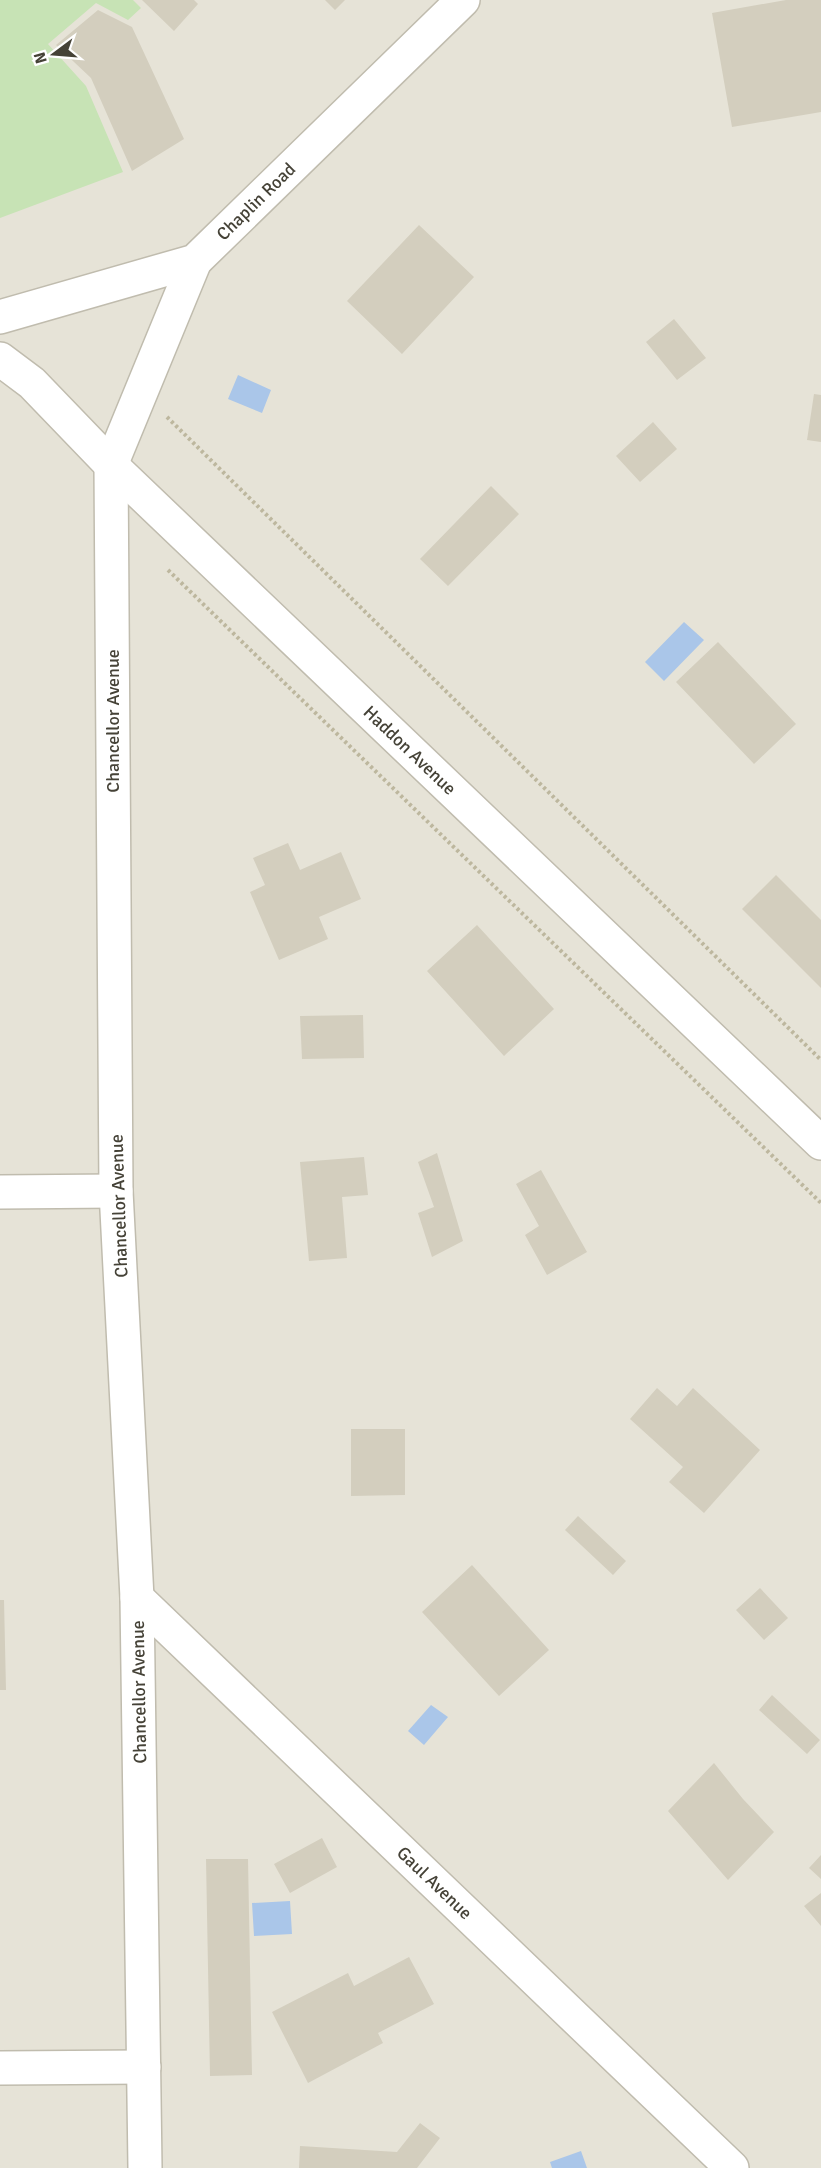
<svg xmlns="http://www.w3.org/2000/svg" width="821" height="2168" viewBox="0 0 821 2168" font-family="Signika,sans-serif">
  <rect width="100%" height="100%" fill="#f2f1e8"/>
  <path fill="#e6e3d7" d="M0,0h821v2168h-821z"/>
  <path fill="#c7e3b5" d="M0,0h133l8,8 -13,12 -32,-17 -48,41 38,42 37,86 -123,46z"/>
  <path fill="#aac6e9" d="M238,375l33,15 -9,23 -34,-14z
    M684,622l20,18 -40,41 -19,-19z
    M431,1705l17,12 -24,28 -16,-14z
    M290,1901l2,33 -38,2 -2,-33z
    M581,2151l6,17h-35l-2,-6z"/>
  <path fill="#d3cebe" d="M142,0h52l4,4 -24,27z
    M325,0h20l-10,10z
    M786,0h35v112l-89,15 -20,-114z
    M98,10l34,17 52,112 -52,32 -41,-93 -35,-33z
    M419,225l55,52 -72,77 -55,-53z
    M674,319l32,39 -29,22 -31,-38z
    M814,394l7,1v47l-14,-2z
    M653,422l24,27 -37,33 -24,-26z
    M491,486l28,28 -71,72 -28,-27z
    M718,642l78,82 -42,40 -78,-82z
    M288,843l12,27 41,-18 20,47 -42,18 9,22 -49,21 -29,-68 15,-7 -12,-27z
    M776,875l45,45v68l-79,-79z
    M477,925l77,84 -50,47 -77,-85z
    M363,1015l1,43 -62,1 -2,-43z
    M437,1153l26,88 -31,16 -14,-44 16,-6 -16,-45z
    M364,1157l4,38 -26,2 5,61 -38,3 -9,-99z
    M541,1170l46,82 -40,23 -22,-40 14,-9 -23,-42z
    M657,1388l20,18 16,-18 67,62 -56,63 -35,-31 14,-15 -53,-48z
    M351,1429h54v66l-54,1z
    M578,1516l48,45 -13,14 -48,-45z
    M472,1565l77,85 -50,46 -77,-84z
    M760,1588l28,30 -24,22 -28,-30z
    M0,1600h4l2,90h-6z
    M772,1695l48,45 -13,14 -48,-44z
    M714,1763l29,36 31,33 -46,48 -60,-69z
    M322,1838l15,29 -47,26 -16,-29z
    M821,1855v24l-12,-11z
    M206,1859h42l4,216 -42,1z
    M821,1893v33l-17,-20z
    M409,1957l25,47 -56,29 5,10 -75,40 -36,-71 76,-39 6,13z
    M420,2123l20,15 -23,30h-118l1,-22 97,6z"/>
  <g fill="none" stroke-linecap="round" stroke-linejoin="round">
    <defs>
      <g id="street">
        <path id="s1" d="M0,317l195,-56 268,-261"/>
        <path id="s2" d="M0,359l32,24 79,82 710,678"/>
        <path d="M0,1192l116,-1"/>
        <path id="s3" d="M137,1598l595,570"/>
        <path d="M0,2068l144,-1"/>
        <path d="M145,2168l-8,-570 -21,-407 -5,-726 84,-204"/>
      </g>
    </defs>
    <use href="#street" stroke="#c0bcae" stroke-width="36"/>
    <path stroke="#bdb79e" stroke-width="4" stroke-dasharray="3 3" stroke-linecap="butt" d="M167,417l654,643
      M168,570l653,633"/>
    <use href="#street" stroke="#fff" stroke-width="33"/>
  </g>
  <g text-anchor="middle" stroke-width="4.5" stroke-linejoin="round" paint-order="stroke">
    <g font-size="18" fill="#454237" stroke="#fff">
      <text dy="6" stroke="none"><textPath href="#s1" startOffset="288">Chaplin Road</textPath></text>
      <text transform="translate(113 721) rotate(-90)" y="6">Chancellor Avenue</text>
      <text dy="6" stroke="none"><textPath href="#s2" startOffset="567">Haddon Avenue</textPath></text>
      <text transform="translate(119 1206) rotate(-92)" y="6">Chancellor Avenue</text>
      <text transform="translate(139 1692) rotate(-91)" y="6">Chancellor Avenue</text>
      <text dy="6" stroke="none"><textPath href="#s3" startOffset="412">Gaul Avenue</textPath></text>
    </g>
  </g>
  <g transform="translate(54 54) rotate(254)" stroke="#ffffff" stroke-width="4.5" paint-order="stroke">
  <path d="M0-4.5L10 22L0 15L-10 22Z" fill="#454237"/>
  <text y="-9" font-size="16" font-weight="bold" text-anchor="middle" fill="#454237">N</text>
  </g>
</svg>
